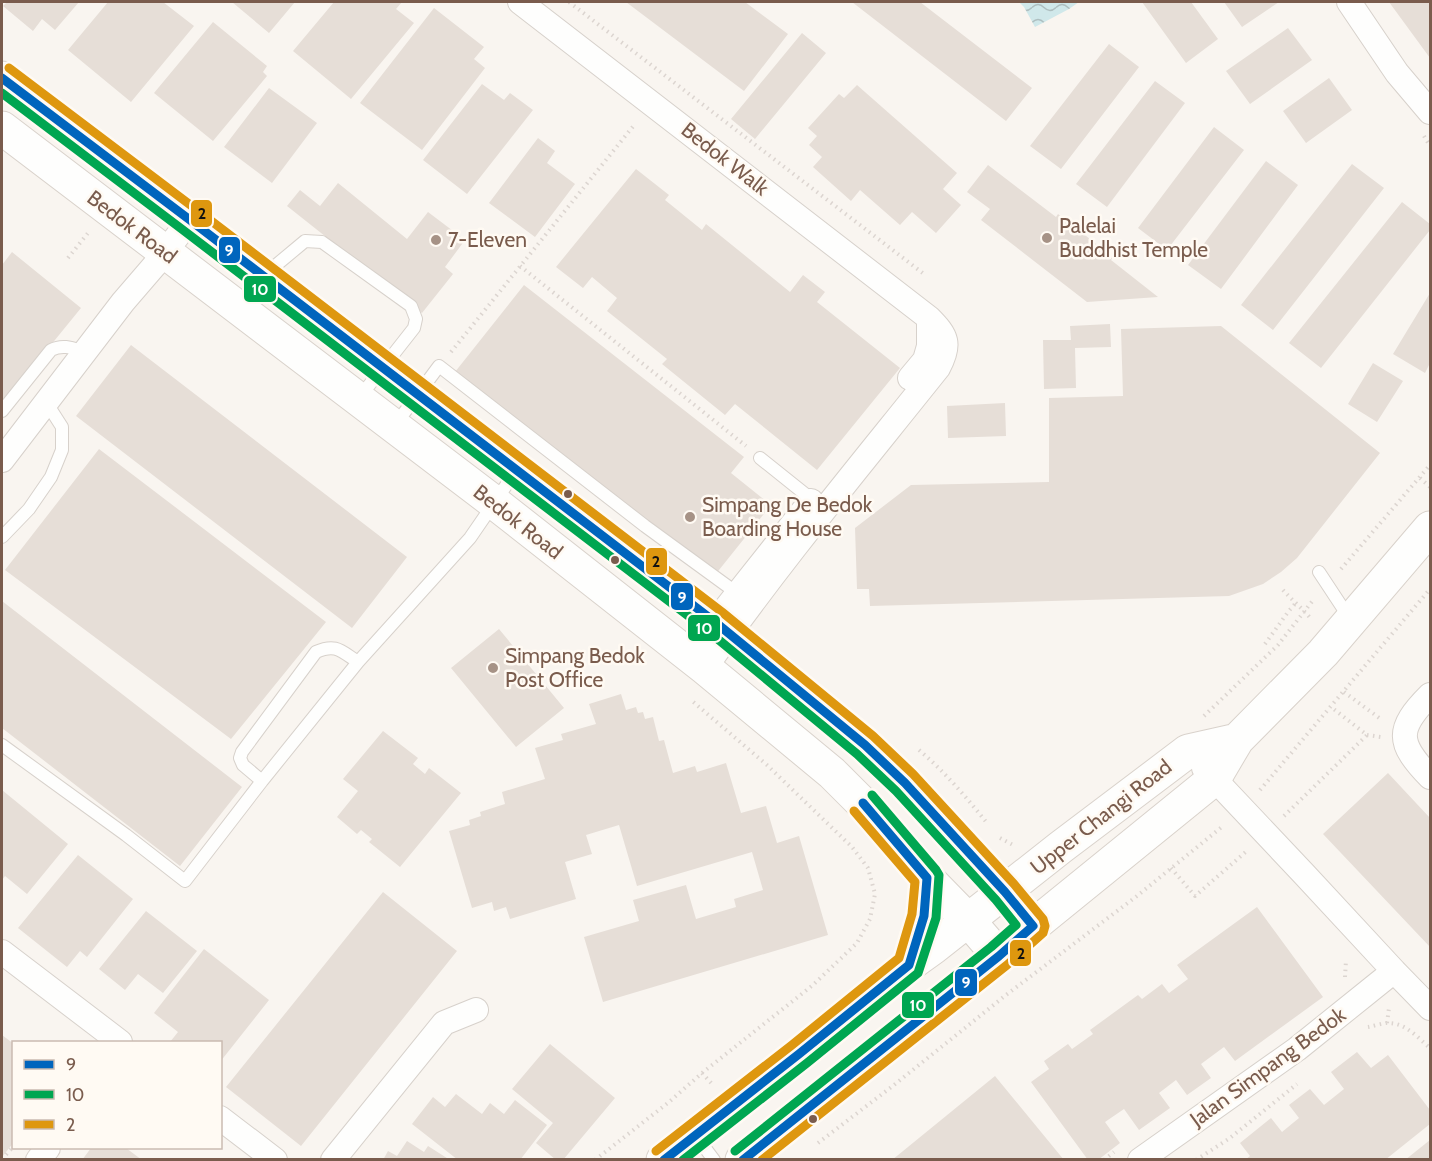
<svg xmlns="http://www.w3.org/2000/svg" width="1432" height="1161" viewBox="0 0 1432 1161" font-family="Cabin,sans-serif">
  <defs>
    <pattern id="water-waves" width="16" height="10" patternUnits="userSpaceOnUse" patternTransform="scale(1.5)"><rect width="16" height="10" fill="#d0e8ea"/><path d="M0 5q4-4 8 0t8 0" fill="none" stroke="#aebfc0"/></pattern>
  </defs>
  <rect width="100%" height="100%" fill="#f9f5f0"/>
  <path fill="url(#water-waves)" d="M1019,2h60l-10,7 -34,18 -11,-20z"/>
  <path fill="#e6ded7" d="M7,2h72l-24,28 -13,-11 -9,12 -30,-25z
    M108,2h55l31,24 -63,76 -63,-52z
    M232,2h63l-26,31z
    M334,2h68l-6,7 18,14 -63,76 -58,-48z
    M626,2h119l43,32 -44,57z
    M852,2h68l112,86 -26,33z
    M1142,2h49l27,37 -32,24z
    M1224,2h55l-37,25z
    M1389,2h41v56z
    M434,8l50,39 -10,12 11,9 -63,82 -62,-47z
    M213,22l54,44 -4,6 4,4 -54,65 -59,-48z
    M1288,28l24,32 -62,44 -24,-33z
    M802,33l24,20 -71,86 -24,-20z
    M1109,44l30,23 -78,102 -31,-23z
    M1329,78l23,32 -46,33 -23,-32z
    M1155,81l30,22 -78,104 -31,-23z
    M482,84l22,16 6,-7 23,17 -66,84 -44,-34z
    M857,85l100,88 -14,16 18,16 -25,28 -24,-21 -12,13 -40,-35 -9,11 -38,-34 9,-10 -13,-12 8,-9 -9,-8 31,-34 5,4z
    M269,88l48,35 -45,60 -48,-36z
    M1214,127l30,23 -77,100 -29,-22z
    M538,138l17,13 -8,12 28,21 -40,53 -46,-34z
    M1266,161l32,24 -77,104 -33,-24z
    M1352,164l32,24 -111,142 -32,-25z
    M988,165l68,52 2,-3 55,43 -2,3 47,37 -71,5 -106,-82 9,-11 -23,-17z
    M636,169l33,26 -4,5 37,30 4,-6 84,68 13,-17 22,17 -8,10 83,66 -83,102 -82,-66 -10,11 -63,-51 5,-5 -60,-48 10,-13 -25,-21 -9,11 -27,-21z
    M338,183l69,56 21,-27 37,28 -20,27 8,7 -31,39 -135,-107 13,-16 20,16z
    M1402,202l28,22v6l-109,138 -32,-25z
    M12,252l69,56 -79,97v-140z
    M524,285l220,172 -13,16 40,32 -56,70 -260,-203z
    M1430,293v70l-5,10 -32,-19z
    M1110,324l1,23 -36,1 1,40 -32,1 -1,-49h28l-1,-14z
    M1221,326l159,127 -83,105 -16,14 -18,12 -34,12 -359,10 -1,-17h-12l-2,-61 56,-43 138,-3v-84l74,-2 -2,-67z
    M131,345l276,212 -55,71 -276,-212z
    M1373,363l30,18 -26,41 -29,-18z
    M1005,403l1,33 -58,2 -1,-32z
    M99,449l227,173 -95,117 -226,-169z
    M2,601l240,186 -62,79 -178,-138z
    M499,629l65,79 -48,39 -65,-79z
    M621,694l5,16 10,-3 2,6 5,-1 2,7 8,-2 6,24 5,-1 9,33 22,-7 2,6 29,-9 15,50 25,-7 11,37 22,-7 29,99 -225,67 -19,-65 55,-16 -6,-21 53,-15 10,34 40,-12 -2,-8 29,-9 -11,-38 -115,34 -18,-61 -33,10 6,19 -27,8 11,37 -66,20 -4,-12 -12,4 -2,-9 -20,6 -23,-77 21,-6 -1,-5 12,-4 -1,-4 25,-8 -3,-12 43,-13 -10,-31 28,-8 -2,-6 35,-10 -7,-20z
    M383,731l35,27 -5,6 12,10 4,-6 32,25 -61,74 -31,-25 3,-3 -11,-9 -4,4 -20,-17 21,-26 -15,-12z
    M1388,773l42,45v129l-107,-113z
    M2,790l66,54 -41,50 -22,-18 -3,4z
    M78,855l55,44 -46,58 -7,-6 -13,16 -49,-39z
    M383,892l74,59 -156,195 -75,-59z
    M1257,907l66,90 -88,64 -11,-14 -23,17 10,14 -24,17 -11,-15 -17,13 11,15 -31,22 -15,-21 -19,13 15,21 -22,17h-10l-57,-78 18,-13 -5,-8 24,-17 4,5 21,-15 -3,-4 48,-35 4,4 20,-15 7,9 19,-14 -11,-14z
    M146,911l51,40 -34,42 -25,-19 -13,16 -26,-21z
    M204,949l65,51 -49,62v-20h-50l8,-10 -24,-19z
    M2,1035l12,9v98l-12,15z
    M550,1044l65,54 -52,62h-7l-20,-17 17,-20 -41,-34z
    M1357,1052l14,16 17,-13 42,55v14l-45,36h-140l5,-4 -10,-13 31,-25 11,14 17,-14 -10,-13 21,-16 14,16 20,-16 -13,-17z
    M995,1076l69,84h-172z
    M456,1094l26,20 8,-11 14,11 11,-14 32,25 -27,35h-62l-46,-36 21,-27 12,10z
    M1430,1140v20h-25z
    M407,1141l17,11 4,-6 22,14h-67l5,-9 9,5z
    M91,1148h35l16,12h-60z"/>
  <g fill="none" stroke-linecap="round" stroke-linejoin="round">
    <defs>
      <path id="lane" d="M238,307l25,-31 42,-35 17,1 89,64 5,13 -2,9 -55,70
        M2,411l49,-61c12,-6 21,-2 34,2
        M395,425l44,-59 206,160 96,70
        M760,458l55,44
        M2,537l27,-28 22,-32 11,-27v-23l-16,-25
        M1319,572l31,47
        M2,745l124,90 59,46 77,-100 96,-119 112,-124 46,-67
        M262,781l-19,-16 -3,-7 2,-6 74,-100c20,-9 25,-1 42,10
        M696,1136l18,24"/>
      <path id="street" d="M520,2l409,316c18,18 22,26 9,50 -79,99 -160,196 -233,300
        M1349,2l48,71 33,39
        M910,378l15,-18 4,-14v-28
        M2,460l121,-158 31,-36 36,-46
        M690,656l25,-34 96,-121
        M1430,695c-34,34 -33,48 0,82
        M1204,768l100,106 90,97 36,37
        M2,952l118,90
        M220,1118l55,42
        M38,1160l10,-12
        M333,1160l111,-137 32,-13
        M1140,1160l157,-111 97,-78"/>
      <path id="secondary" d="M2,78l188,142 327,250 198,152 82,67 68,56 40,38 100,109 28,34
        M2,128l493,375 210,165 127,105 37,37 58,68 41,42 31,36
        M909,965l15,-49 3,-38
        M663,1160l136,-106 110,-89 25,-18 127,-100 127,-96 49,-11
        M742,1160l99,-78 158,-126 34,-30 181,-147 23,-39 86,-87 107,-125"/>
    </defs>
    <use href="#lane" stroke="#d7d1cb" stroke-width="14"/>
    <use href="#street" stroke="#d7d1cb" stroke-width="26"/>
    <use href="#secondary" stroke="#d9d2cb" stroke-width="35"/>
    <path stroke="#dcd5d0" stroke-width="4" stroke-dasharray="1.5 4.5" stroke-linecap="butt" d="M569,2l355,272
      M1424,136l6,10
      M68,258l20,-25
      M520,266l226,180
      M451,352l184,-228
      M1420,478l10,9
      M1341,569l89,-104
      M1283,590c9,10 20,19 29,30
      M1265,644l23,-32 7,-8
      M1344,692l38,28
      M1204,716l74,-71 36,-46
      M1367,735l14,2
      M919,750c26,22 47,47 68,73
      M1260,790l170,-201
      M1284,816l83,-81 -36,-28
      M1000,838l15,8
      M1171,868l24,28 53,-46
      M1345,977l1,-17
      M1387,1023l2,-15
      M1368,1027c6,-1 14,-4 20,-4 18,0 30,15 42,25
      M702,1073l11,12
      M818,1143l76,-58 112,-90 131,-99 86,-70
      M2,1159l12,-13
      M595,1160l74,-58 33,-29 111,-88 44,-42 13,-24 5,-25 -7,-26 -16,-21 -85,-82 -76,-65
      M1104,1160l10,-8
      M1196,1160l34,-22 67,-54"/>
    <use href="#lane" stroke="#fefefd" stroke-width="12"/>
    <use href="#street" stroke="#fefefd" stroke-width="24"/>
    <use href="#secondary" stroke="#fefefd" stroke-width="33"/>
    <defs>
      <path id="bus-1" d="M2,78l188,142 525,402 150,123 40,38 100,109 28,34 -34,30 -256,204
        M664,1160l135,-106 110,-89 15,-49 3,-38 -64,-75"/>
      <path id="bus-2" d="M2,93l181,137 525,401 149,123 39,37 100,109 20,25 -25,22 -256,204
        M683,1160l124,-97 111,-90 18,-55 3,-43 -3,-5 -64,-75"/>
      <path id="bus-3" d="M9,68l188,142 525,402 151,124 40,38 101,110 29,35 2,7 -2,7 -36,32 -245,195
        M656,1151l136,-106 107,-87 13,-44 3,-32 -61,-71"/>
    </defs>
    <use href="#bus-1" stroke="#fffaf3" stroke-width="14"/>
    <use href="#bus-2" stroke="#fffaf3" stroke-width="14"/>
    <use href="#bus-3" stroke="#fffaf3" stroke-width="14"/>
    <use href="#bus-1" stroke="#0065bd" stroke-width="9"/>
    <use href="#bus-2" stroke="#00a651" stroke-width="9"/>
    <use href="#bus-3" stroke="#de970f" stroke-width="9"/>
  </g>
  <g fill="#a69286" stroke="#fffaf3" stroke-width="2">
    <circle cx="1047" cy="238" r="6"/>
    <circle cx="436" cy="240" r="6"/>
    <circle cx="690" cy="517" r="6"/>
    <circle cx="493" cy="668" r="6"/>
  </g>
  <g fill="#7a5c4d" stroke="#fffaf3" stroke-width="2">
    <circle cx="568" cy="494" r="5"/>
    <circle cx="615" cy="560" r="5"/>
    <circle cx="813" cy="1119" r="5"/>
  </g>
  <g text-anchor="middle" stroke-width="5" stroke-linejoin="round" paint-order="stroke">
    <g font-size="21" fill="#7a5c4d" stroke="#fffaf3">
      <text transform="translate(725 159) rotate(38)" y="7">Bedok Walk</text>
      <text transform="translate(132 227) rotate(37)" y="7">Bedok Road</text>
      <text transform="translate(518 522) rotate(38)" y="7">Bedok Road</text>
      <text transform="translate(1101 817) rotate(-38)" y="7">Upper Changi Road</text>
      <text transform="translate(1268 1067) rotate(-36)" y="7">Jalan Simpang Bedok</text>
    </g>
    <g font-size="21" fill="#7a5c4d" stroke="#fffaf3" text-anchor="start">
      <text x="1059" y="233">Palelai<tspan x="1059" dy="24">Buddhist Temple</tspan></text>
      <text x="448" y="247">7-Eleven</text>
      <text x="702" y="512">Simpang De Bedok<tspan x="702" dy="24">Boarding House</tspan></text>
      <text x="505" y="663">Simpang Bedok<tspan x="505" dy="24">Post Office</tspan></text>
    </g>
  </g>
  <g stroke="#fffaf3" stroke-width="2">
    <rect x="190" y="199" width="23" height="29" rx="6" fill="#de970f"/>
    <rect x="218" y="236" width="23" height="28" rx="6" fill="#0065bd"/>
    <rect x="243" y="275" width="34" height="28" rx="6" fill="#00a651"/>
    <rect x="645" y="547" width="23" height="29" rx="6" fill="#de970f"/>
    <rect x="670" y="582" width="24" height="29" rx="6" fill="#0065bd"/>
    <rect x="687" y="614" width="34" height="28" rx="6" fill="#00a651"/>
    <rect x="1009" y="939" width="23" height="28" rx="6" fill="#de970f"/>
    <rect x="954" y="968" width="24" height="29" rx="6" fill="#0065bd"/>
    <rect x="901" y="991" width="34" height="28" rx="6" fill="#00a651"/>
  </g>
  <g font-size="16" text-anchor="middle" font-weight="bold" fill="#fff">
    <text x="229" y="256">9</text>
    <text x="260" y="295">10</text>
    <text x="682" y="603">9</text>
    <text x="704" y="634">10</text>
    <text x="966" y="988">9</text>
    <text x="918" y="1011">10</text>
  </g>
  <g font-size="16" text-anchor="middle" font-weight="bold" fill="#111">
    <text x="202" y="219">2</text>
    <text x="656" y="567">2</text>
    <text x="1021" y="959">2</text>
  </g>
  <rect width="1432" height="1161" fill="none" stroke="#7a5c4d" stroke-width="6"/>
  <rect x="12" y="1041" width="210" height="108" fill="#fffaf3" stroke="#cabbb1" stroke-width="1.5"/>
  <rect x="24" y="1060" width="30" height="9" fill="#0065bd" stroke="#cabbb1" stroke-width="1.5"/>
  <text x="66" y="1071" font-size="18" fill="#7a5c4d">9</text>
  <rect x="24" y="1090" width="30" height="9" fill="#00a651" stroke="#cabbb1" stroke-width="1.5"/>
  <text x="66" y="1101" font-size="18" fill="#7a5c4d">10</text>
  <rect x="24" y="1120" width="30" height="9" fill="#de970f" stroke="#cabbb1" stroke-width="1.5"/>
  <text x="66" y="1131" font-size="18" fill="#7a5c4d">2</text>
</svg>
